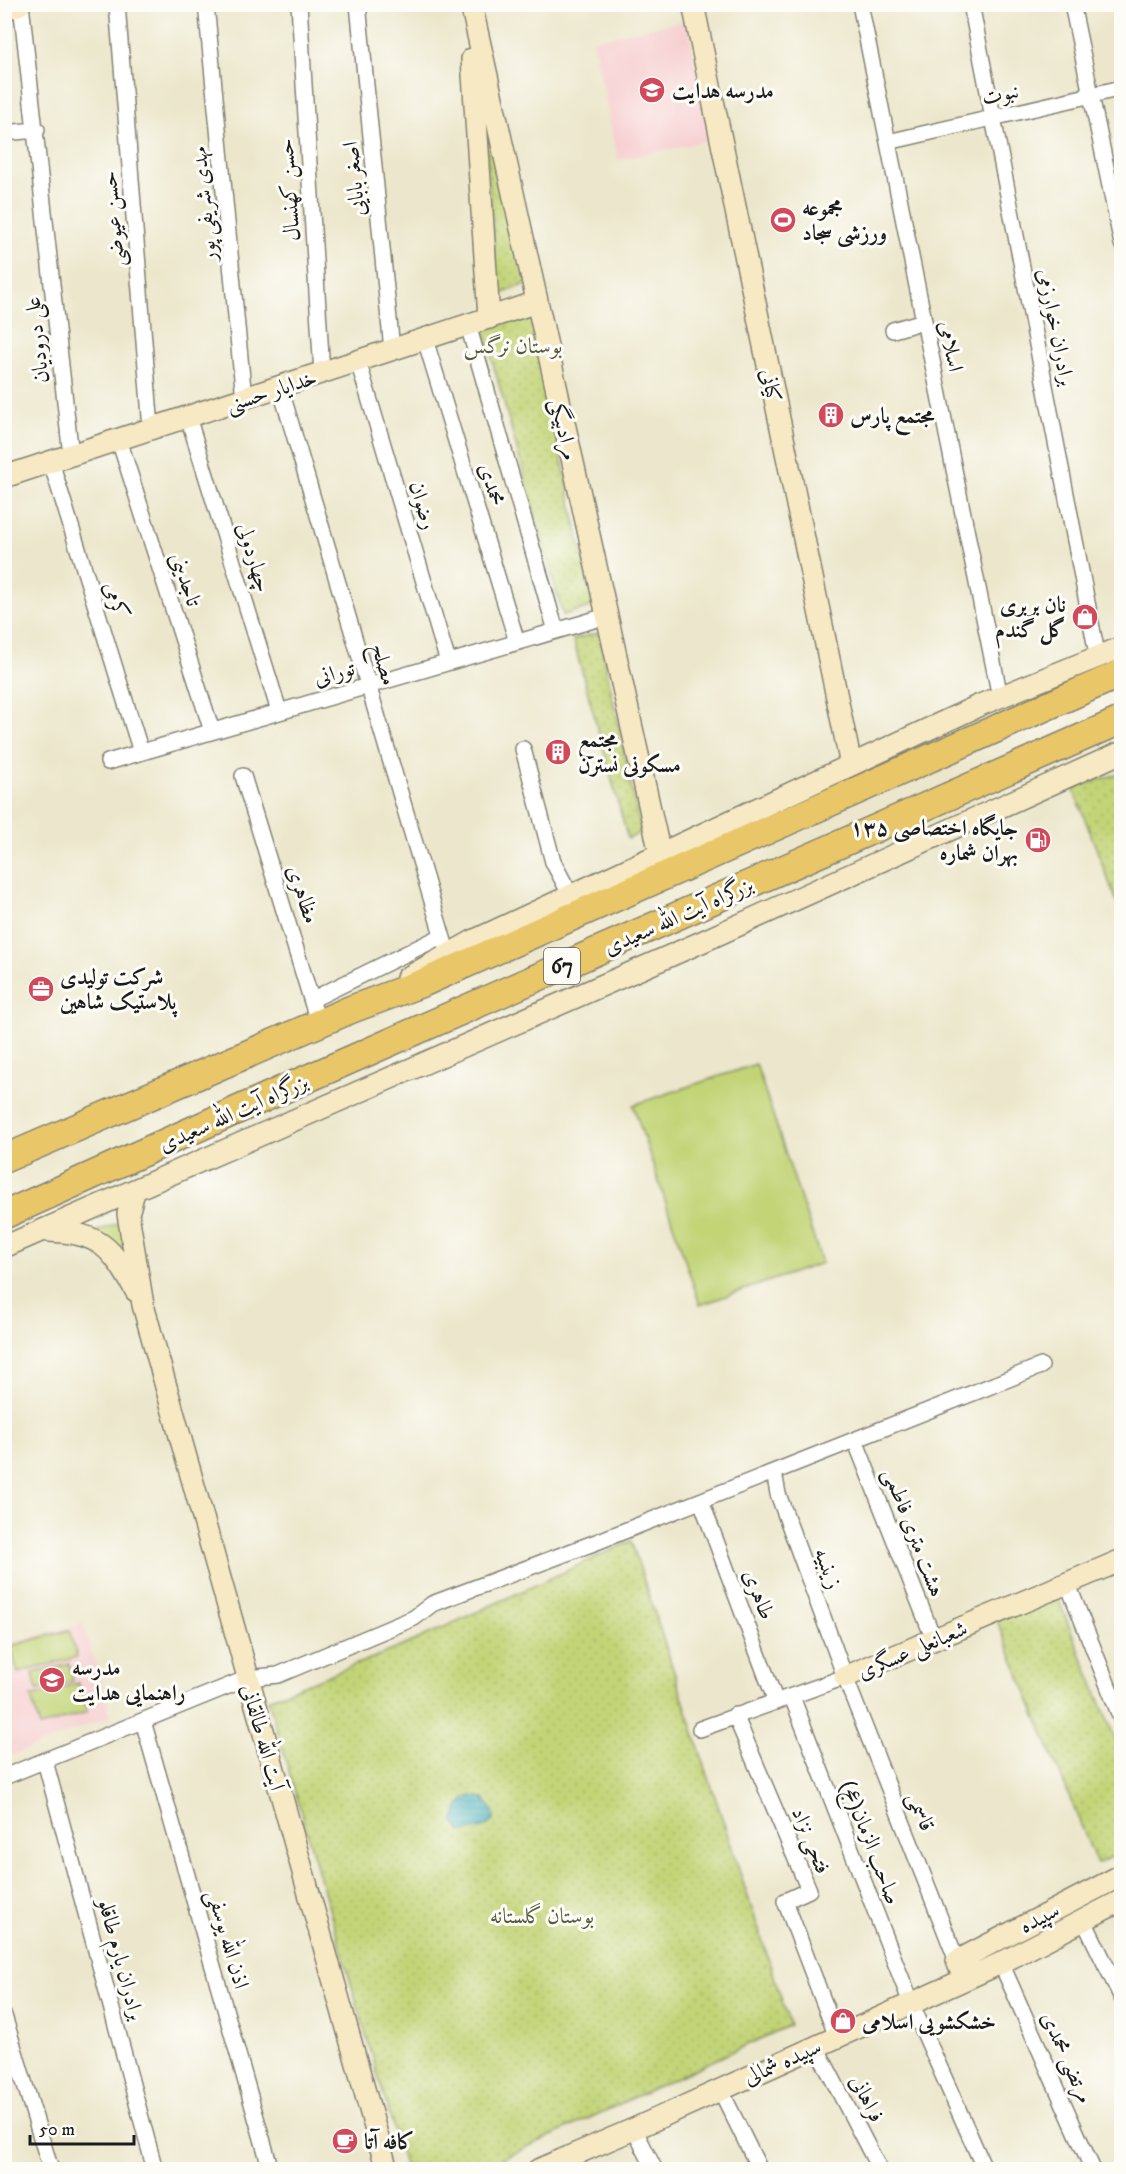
<svg xmlns="http://www.w3.org/2000/svg" width="1126" height="2174" viewBox="0 0 1126 2174" font-family="'IM FELL DW Pica',Amiri,serif">
  <defs>
    <pattern id="park-dots" width="8" height="8" patternUnits="userSpaceOnUse" patternTransform="scale(1.5)"><rect width="8" height="8" fill="#c3d477"/><path d="M2 2h.1M6 6h.1" fill="none" stroke="#a7b566" stroke-width="1.8" stroke-linecap="round"/></pattern>
    <pattern id="water-rules" width="6" height="5" patternUnits="userSpaceOnUse" patternTransform="scale(1.5)"><rect width="6" height="5" fill="#41b0bc"/><path d="M0 2.5h6" fill="none" stroke="#368e98"/></pattern>
  </defs>
  <rect width="100%" height="100%" fill="#fdfcf7"/>
  <filter id="ink" filterUnits="userSpaceOnUse"><feTurbulence type="fractalNoise" baseFrequency=".0167" numOctaves="2"/><feDisplacementMap in="SourceGraphic" scale="12" xChannelSelector="R" yChannelSelector="G"/><feConvolveMatrix kernelMatrix="1 2 1 2 8 2 1 2 1" color-interpolation-filters="sRGB"/></filter>
  <filter id="wash" filterUnits="userSpaceOnUse"><feTurbulence type="fractalNoise" baseFrequency=".008" numOctaves="4" result="noise"/><feDisplacementMap in="SourceGraphic" scale="24" xChannelSelector="R" yChannelSelector="G"/><feGaussianBlur stdDeviation="1.35" result="paint"/><feColorMatrix in="noise" values="0 0 0 0 0 0 0 0 0 0 0 0 0 0 0 0 0 1.4 0 .05"/><feComposite in="paint" operator="in"/></filter>
  <g filter="url(#wash)">
    <rect width="100%" height="100%" fill="#ece7cc"/>
    <path fill="#f7cfd1" d="M687,20l24,120 -93,20 -25,-120z
      M83,1624l28,92 -106,42v-113z"/>
    <path fill="#c3d477" stroke="#70784a" stroke-width="1.5" d="M756,1064l66,199 -122,42 -67,-200z
      M122,1222l14,56 -42,-46z
      M69,1630l8,27 -59,16 -8,-27z
      M69,1664l4,17 -36,9 -4,-17z
      M78,1683l9,29 -47,15 -9,-30z"/>
    <path fill="url(#park-dots)" stroke="#70784a" stroke-width="1.5" d="M480,69l48,214 -30,12z
      M531,313l62,293 -30,9 -80,-288z
      M599,633l42,199 -13,7 -55,-200z
      M1121,773h1l-1,140 -48,-125z
      M631,1541l159,484 -310,144h-68l-8,-4 -136,-466 135,-53z
      M1055,1591l66,162v99l-24,12 -101,-246z"/>
    <path fill="url(#water-rules)" stroke="#2e666c" stroke-width="1.5" d="M471,1796l12,2 10,12 1,10 -10,8 -23,4 -7,-10c2,-12 5,-20 17,-26z"/>
  </g>
  <g filter="url(#ink)">
    <g fill="none" stroke-linecap="round" stroke-linejoin="round">
      <defs>
        <path id="street" d="M21,4l50,452
          M117,4l34,425
          M206,4l38,395
          M299,4l23,369
          M358,4l34,346
          M860,4l140,693
          M971,4l127,655
          M1072,4l50,240
          M4,133l33,-3
          M888,142l234,-54
          M468,325l88,306
          M893,330l31,-9
          M425,339l92,303
          M358,361l90,301
          M280,387l168,568
          M188,417l91,294
          M119,440l93,291
          M51,462l90,290
          M523,749l30,113 18,34
          M108,762l499,-146
          M243,776l76,249
          M313,999l129,-63
          M855,1440l79,200
          M774,1472l4,22 67,183 112,284
          M701,1501l75,201
          M1067,1582l55,139
          M792,1697l119,306 74,167
          M735,1715l74,175 -24,11 52,136
          M143,1721l128,449
          M700,1729l145,-52
          M45,1761l110,409
          M4,1777l244,-99 30,-3 136,-57 18,-14 167,-63 442,-175
          M1083,1919l39,79
          M1001,1963l92,207
          M4,2016l47,154
          M816,2047l64,123
          M720,2089l40,81
          M634,2129l21,41"/>
        <path id="secondary" d="M471,4l189,850
          M693,4l158,761
          M4,10l16,-6
          M472,59l17,259
          M4,477l533,-175
          M407,978l66,-37 187,-87 320,-149 142,-58
          M134,1192l-6,22 15,91 244,865
          M48,1231c53,2 63,16 88,60
          M4,1247l693,-303 425,-192
          M845,1677l277,-117
          M964,1979l-7,-18 165,-86
          M538,2170l96,-41 367,-166 121,-63"/>
        <path id="highway" d="M4,1159l348,-150 73,-27 697,-309
          M4,1215l289,-130 829,-365"/>
      </defs>
      <use href="#street" stroke="#848274" stroke-width="18"/>
      <use href="#secondary" stroke="#848274" stroke-width="24"/>
      <use href="#highway" stroke="#848274" stroke-width="30"/>
      <use href="#street" stroke="#fff" stroke-width="15"/>
      <use href="#secondary" stroke="#f6e9c3" stroke-width="21"/>
      <use href="#highway" stroke="#e9c769" stroke-width="27"/>
    </g>
  </g>
  <defs>
    <symbol id="school-disc" viewBox="-11 -11 22 22"><circle r="9.5" fill="#d1495b" stroke="#fdfcf7"/><path d="M0-5L7-2L0 1L-7-2ZM-4 1L0 2.5L4 1V4Q0 6-4 4Z" fill="#fff"/></symbol>
    <symbol id="stadium-disc" viewBox="-11 -11 22 22"><circle r="9.5" fill="#d1495b" stroke="#fdfcf7"/><path d="M0-5a6.5 5 0 1 0 0 10a6.5 5 0 1 0 0-10ZM-3.5-1.8h7v3.6h-7Z" fill="#fff"/></symbol>
    <symbol id="building-disc" viewBox="-11 -11 22 22"><circle r="9.5" fill="#d1495b" stroke="#fdfcf7"/><path d="M-4-6H4V6H1V3H-1V6H-4ZM-2.5-4.3h1.7v1.8h-1.7ZM.8-4.3h1.7v1.8H.8ZM-2.5-1h1.7V.8h-1.7ZM.8-1h1.7V.8H.8Z" fill="#fff"/></symbol>
    <symbol id="shop-disc" viewBox="-11 -11 22 22"><circle r="9.5" fill="#d1495b" stroke="#fdfcf7"/><path d="M-5-2.5h2.3a2.7 3.5 0 0 1 5.4 0H5L5.5 6h-11ZM-1.5-2.5h3a1.5 2.3 0 0 0-3 0Z" fill="#fff"/></symbol>
    <symbol id="fuel-disc" viewBox="-11 -11 22 22"><circle r="9.5" fill="#d1495b" stroke="#fdfcf7"/><path d="M-5.5-6h7V0h2V4h1.3V-2.5L3-4.5l.8-.8L6-3V5H2.5V1h-1V6h-7ZM-4.2-4.7v3.2H.2V-4.7Z" fill="#fff"/></symbol>
    <symbol id="office-disc" viewBox="-11 -11 22 22"><circle r="9.5" fill="#d1495b" stroke="#fdfcf7"/><path d="M-6-3h4V-5.5h4V-3h4V5H-6ZM-1-4.5V-3h2v-1.5ZM-6 0V1H6V0Z" fill="#fff"/></symbol>
    <symbol id="cafe-disc" viewBox="-11 -11 22 22"><circle r="9.5" fill="#d1495b" stroke="#fdfcf7"/><path d="M-5.5-4.5H6V0H3Q3 3.5 0 3.5H-2.5Q-5.5 3.5-5.5 0ZM3-3.2v2h1.7v-2ZM-6 4.5H4V6H-6Z" fill="#fff"/></symbol>
  </defs>
  <g fill-rule="evenodd">
    <use href="#school-disc" x="637" y="75" width="30" height="30"/>
    <use href="#stadium-disc" x="768" y="205" width="30" height="30"/>
    <use href="#building-disc" x="816" y="400" width="30" height="30"/>
    <use href="#shop-disc" x="1070" y="602" width="30" height="30"/>
    <use href="#building-disc" x="543" y="737" width="30" height="30"/>
    <use href="#fuel-disc" x="1023" y="825" width="30" height="30"/>
    <use href="#office-disc" x="26" y="974" width="30" height="30"/>
    <use href="#school-disc" x="37" y="1665" width="30" height="30"/>
    <use href="#shop-disc" x="828" y="2006" width="30" height="30"/>
    <use href="#cafe-disc" x="330" y="2126" width="30" height="30"/>
  </g>
  <g text-anchor="middle" stroke-width="6" stroke-linejoin="round" paint-order="stroke">
    <rect fill="#fdfcf7" stroke="#605f5e" stroke-width="1.5" x="544" y="948" width="36" height="36" rx="4.5"/>
    <g font-size="21" font-weight="bold" fill="#1c1c1c">
      <text x="562" y="973">67</text>
    </g>
    <g font-size="22" font-weight="bold" fill="#1c1c1c" stroke="#fdfcf7" text-anchor="start">
      <text x="672" y="98">مدرسه هدایت</text>
      <text x="802" y="215">مجموعه<tspan x="802" dy="25">ورزشی سجاد</tspan></text>
      <text x="850" y="423">مجتمع پارس</text>
      <text x="1066" y="612" text-anchor="end">نان بربری<tspan x="1066" dy="25">گل گندم</tspan></text>
      <text x="578" y="747">مجتمع<tspan x="578" dy="25">مسکونی نسترن</tspan></text>
      <text x="1018" y="835" text-anchor="end">۱۳۵ جایگاه اختصاصی<tspan x="1018" dy="25">بهران شماره</tspan></text>
      <text x="60" y="984">شرکت تولیدی<tspan x="60" dy="25">پلاستیک شاهین</tspan></text>
      <text x="72" y="1675">مدرسه<tspan x="72" dy="25">راهنمایی هدایت</tspan></text>
      <text x="862" y="2029">خشکشویی اسلامی</text>
      <text x="364" y="2149">کافه آتا</text>
    </g>
    <g font-size="22" fill="#1c1c1c" stroke="#fdfcf7">
      <text transform="translate(1000 93) rotate(-13)" y="8">نبوت</text>
      <text transform="translate(353 179) rotate(-96)" y="8">اصغر بابایی</text>
      <text transform="translate(288 190) rotate(-94)" y="8">حسن کهنسال</text>
      <text transform="translate(203 204) rotate(-95)" y="8">مهدی شریفی پور</text>
      <text transform="translate(112 219) rotate(-95)" y="8">حسن عیوضی</text>
      <text transform="translate(1057 327) rotate(79)" y="8">برادران خوارزمی</text>
      <text transform="translate(36 340) rotate(-96)" y="8">علی درودیان</text>
      <text transform="translate(952 346) rotate(79)" y="8">اسلامی</text>
      <text transform="translate(772 385) rotate(78)" y="8">کیانی</text>
      <text transform="translate(271 390) rotate(-18)" y="8">خدایار حسنی</text>
      <text transform="translate(565 429) rotate(77)" y="8">مرادبیگی</text>
      <text transform="translate(493 484) rotate(73)" y="8">محمدی</text>
      <text transform="translate(424 505) rotate(73)" y="8">رضوان</text>
      <text transform="translate(255 557) rotate(73)" y="8">چهاردولی</text>
      <text transform="translate(187 579) rotate(72)" y="8">تاجدینی</text>
      <text transform="translate(117 600) rotate(73)" y="8">کرمی</text>
      <text transform="translate(385 664) rotate(74)" y="8">مصلح</text>
      <text transform="translate(334 672) rotate(-16)" y="8">تورانی</text>
      <text transform="translate(304 894) rotate(72)" y="8">مظاهری</text>
      <text transform="translate(678 915) rotate(-24)" y="8">بزرگراه آیت الله سعیدی</text>
      <text transform="translate(233 1112) rotate(-24)" y="8">بزرگراه آیت الله سعیدی</text>
      <text transform="translate(915 1532) rotate(69)" y="8">هشت متری فاطمی</text>
      <text transform="translate(829 1568) rotate(70)" y="8">زینبیه</text>
      <text transform="translate(760 1594) rotate(69)" y="8">طاهری</text>
      <text transform="translate(912 1649) rotate(-23)" y="8">شعبانعلی عسگری</text>
      <text transform="translate(264 1737) rotate(74)" y="8">آیت الله طالقانی</text>
      <text transform="translate(922 1811) rotate(68)" y="8">قاسمی</text>
      <text transform="translate(812 1840) rotate(68)" y="8">فتحی نزاد</text>
      <text transform="translate(872 1842) rotate(69)" y="8">صاحب الزمان(عج)</text>
      <text transform="translate(1039 1917) rotate(-27)" y="8">سپیده</text>
      <text transform="translate(229 1939) rotate(74)" y="8">اذن الله یوسفی</text>
      <text transform="translate(122 1959) rotate(75)" y="8">برادران یارم طاقلو</text>
      <text transform="translate(1068 2057) rotate(66)" y="8">مرتضی محمدی</text>
      <text transform="translate(782 2061) rotate(-24)" y="8">سپیده شمالی</text>
      <text transform="translate(868 2098) rotate(63)" y="8">فراهانی</text>
    </g>
    <g font-size="22" fill="#565c3c" stroke="#fdfcf7">
      <text x="513" y="353">بوستان نرگس</text>
      <text x="542" y="1923">بوستان گلستانه</text>
    </g>
  </g>
  <rect width="1126" height="2174" fill="none" stroke="#fdfcf7" stroke-width="24"/>
  <path d="M30 2135v9h104v-9" fill="none" stroke="#1c1c1c" stroke-width="3"/>
  <text x="39" y="2135" font-size="18" fill="#1c1c1c" stroke="#fdfcf7" stroke-width="4.5" paint-order="stroke">50 m</text>
</svg>
